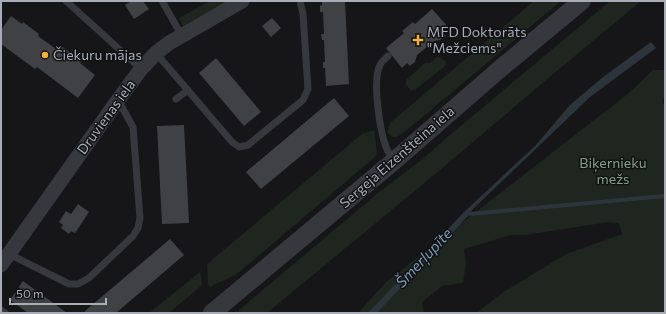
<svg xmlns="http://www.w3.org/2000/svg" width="666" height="314" viewBox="0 0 666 314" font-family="Commissioner,sans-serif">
  <rect width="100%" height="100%" fill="#161618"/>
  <path fill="#1e261f" d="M210,1h18l-45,25 -4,-8z
    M534,1h27l-154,129 -10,7h-5l-5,-5 3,-9z
    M610,1h31l-89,74 -112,95 -173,143h-28v-3l139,-117 42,-32 31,-27z
    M438,56l8,6 -1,4 -30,24 -4,1 -5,-7v-4l19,-17h5z
    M653,70h12v24l-3,9 3,2v208h-189l29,-22 61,-37 56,-20 -3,-11 -10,-1 -84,13h-14l-47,14 2,14 -3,20 -21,3 -20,16 2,11h-66l28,-31 243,-189z
    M374,130l3,23 -2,4 -138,117 -27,13 -2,-3 -1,-20 155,-130z
    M200,272l2,13 -33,28h-20z"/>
  <path fill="#2c353c" d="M651,42l5,6 -66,49 -117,112 -5,7 -91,97h-9l96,-101 72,-67 34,-40 33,-28z"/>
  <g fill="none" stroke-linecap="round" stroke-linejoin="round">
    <path stroke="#2c353c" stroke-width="4" d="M470,214l195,-18"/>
  </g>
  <path fill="#404145" d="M131,1h12l6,8 -15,10 -9,-14z
    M322,1h23l4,83 -23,2 -1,-18h-2v-6h2l-1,-22h-2l-1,-6h3l-1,-22h-3v-6l2,-1z
    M432,9l17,19 -6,5 3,3 -6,4 -6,1 -17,14 -2,7 -4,3 -1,1 -3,-3 -5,5 -16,-20 18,-15 -2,-2 11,-9 2,2z
    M11,16l11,8 1,-2 16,12 -1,2 18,13 4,-4 22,16 -2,2 15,12 -17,23 -41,-31 -2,2 -34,-25v-14z
    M272,18l9,10 -10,9 -9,-11z
    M216,58l45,54 -17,14 -45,-53z
    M334,98l15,18 -88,73 -15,-17z
    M184,125l5,98 -27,1 -5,-98z
    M78,204l11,8 -14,21 -4,-2 -2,3 -8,-6 2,-3 -4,-3 7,-11 5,3z
    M170,239l14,16 -68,58h-30l-1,-2z
    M23,281l44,32h-39l-18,-13z"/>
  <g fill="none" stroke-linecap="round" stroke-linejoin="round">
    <path stroke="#37383d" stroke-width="7" d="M66,1l75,68
      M162,1l20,35
      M156,53l76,89 7,5 9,-2 55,-45 5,-11 -5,-75 -3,-13
      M388,56c-3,3 -7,6 -8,9 -8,16 0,66 6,82 2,5 5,9 7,14
      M176,99l12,-9
      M9,254l60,30h9l11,-6 44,-42 5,-8 2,-10 -7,-91 -15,-27
      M1,310l4,3"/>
    <path stroke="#37383d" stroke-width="15" d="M1,265l117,-165 23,-31 15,-16 13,-10 73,-42"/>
    <path stroke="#37383d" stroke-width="18" d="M212,313l182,-152 107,-93 81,-67"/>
  </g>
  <g fill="#f2b134" stroke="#111113" stroke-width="1.5">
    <path d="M416 34h4v4h4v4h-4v4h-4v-4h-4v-4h4z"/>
    <circle cx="45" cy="55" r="4"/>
  </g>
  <g text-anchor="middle" stroke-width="3" stroke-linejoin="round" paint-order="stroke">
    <g font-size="14" fill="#a8adb8" stroke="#111113" text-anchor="start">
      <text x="427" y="37">MFD Doktorāts<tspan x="427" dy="16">"Mežciems"</tspan></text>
      <text x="53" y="60">Čiekuru mājas</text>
    </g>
    <g font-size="14" fill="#a8adb8" stroke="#111113">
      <text transform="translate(106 117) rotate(-54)" y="5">Druvienas iela</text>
      <text transform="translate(397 157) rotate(-41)" y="5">Sergeja Eizenšteina iela</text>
    </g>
    <g font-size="14" fill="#7fa381" stroke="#111113">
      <text x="613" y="168">Biķernieku<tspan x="613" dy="16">mežs</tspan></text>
    </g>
    <g font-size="15" font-style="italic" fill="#7f9bb3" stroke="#111113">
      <text transform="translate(424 258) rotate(-47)" y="5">Šmerļupīte</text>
    </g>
  </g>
  <rect width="666" height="314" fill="none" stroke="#a8adb8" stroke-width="4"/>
  <path d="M10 298v6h96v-6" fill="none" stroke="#a8adb8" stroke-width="2"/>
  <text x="16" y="298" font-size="12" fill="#a8adb8" stroke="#111113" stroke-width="3" paint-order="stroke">50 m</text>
</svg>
